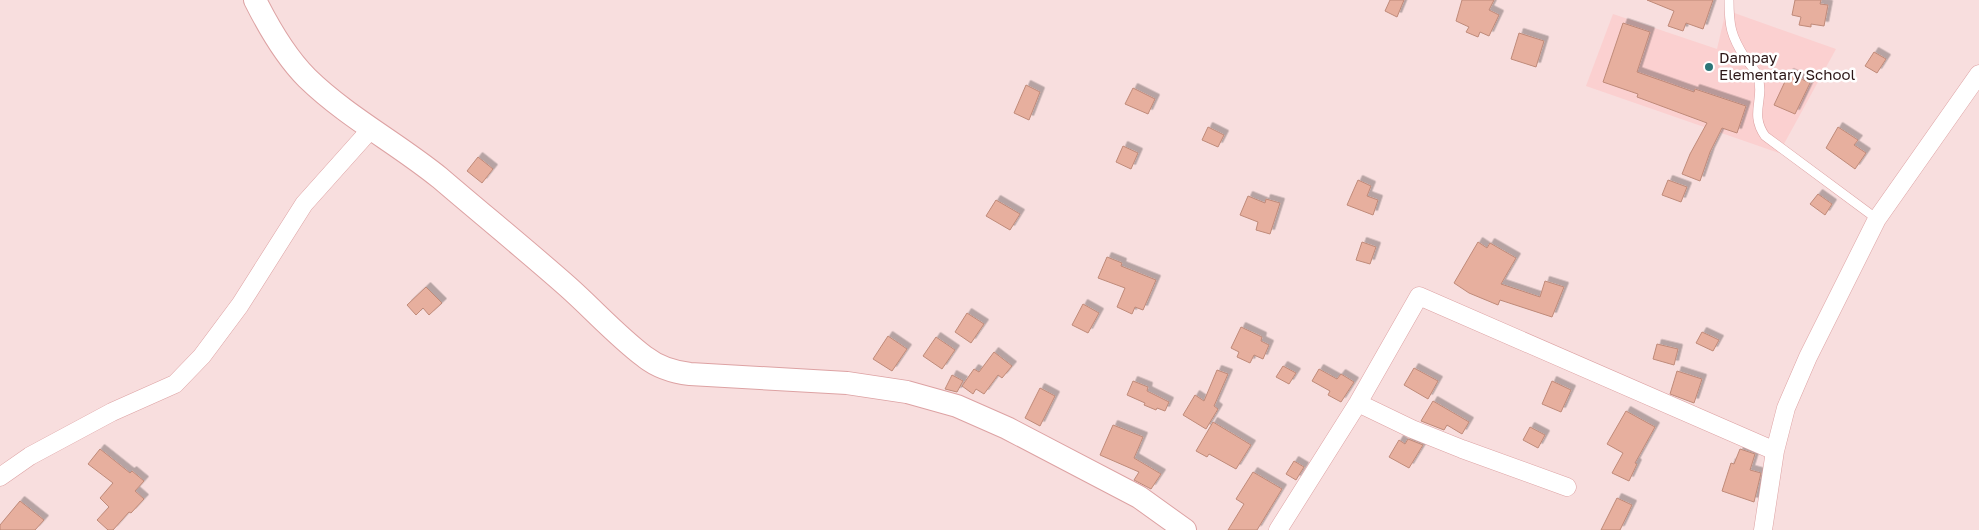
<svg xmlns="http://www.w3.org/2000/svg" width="1979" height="530" viewBox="0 0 1979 530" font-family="'Golos Text',sans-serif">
  <defs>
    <filter id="shadow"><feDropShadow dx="4.5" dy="-4.5" stdDeviation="0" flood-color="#0004"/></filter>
  </defs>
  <rect width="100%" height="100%" fill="#f8dede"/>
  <path fill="#fbd0d0" d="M1726,10l110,39 -57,104 -193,-67 27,-72 104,35z"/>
  <path fill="#e7af9e" stroke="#bf8a79" filter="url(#shadow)" d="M1390,0h14l-7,17 -12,-6z
    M1462,0h32l-5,10 10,5 -10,21 -9,-4 -2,5 -12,-5 3,-5 -13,-6z
    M1647,0h66l-10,29 -17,-6 -3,8 -15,-5 6,-15z
    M1795,0h26l-1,4 8,1 -4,21 -13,-2v3l-12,-2 2,-8 -9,-2z
    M1623,23l27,9 -13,40 57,20 1,-3 51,17 -9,27 -15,-5 -12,24 -10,29 -18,-7 8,-20 17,-31 -70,-26 1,-3 -35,-12z
    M1519,33l25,8 -8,26 -25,-8z
    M1874,52l12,7 -9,14 -12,-7z
    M1789,73l21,10 -15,31 -21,-9z
    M1026,85l14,7 -11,28 -15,-7z
    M1133,88l22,11 -7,15 -23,-10z
    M1208,127l16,8 -6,12 -16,-7z
    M1838,127l20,13 -4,5 12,8 -11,16 -29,-21z
    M1123,146l15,7 -7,16 -15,-7z
    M478,157l15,12 -11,14 -15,-12z
    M1358,180l13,6 -4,10 11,4 -5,15 -26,-10z
    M1668,180l19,7 -6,15 -19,-7z
    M1818,194l14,10 -7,11 -15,-11z
    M1248,196l17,7 1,-4 14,4 -10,31 -14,-4 2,-8 -18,-7z
    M996,200l24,14 -10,16 -24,-14z
    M1362,242l14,5 -6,17 -14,-4z
    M1478,242l9,6 3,-5 26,15 -15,26 39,13 5,-16 19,6 -12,30 -52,-17 -2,5 -29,-12 -15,-10z
    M1107,257l15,6 -1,3 35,14 -13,30 -8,-3 -3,7 -15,-7 8,-19 -27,-10z
    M426,287l16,16 -13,12 -6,-7 -7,7 -9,-10z
    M1083,304l16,9 -11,20 -16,-8z
    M967,313l17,11 -13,19 -16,-11z
    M1241,327l21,10 -1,4 8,4 -6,14 -9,-4 -4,8 -13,-6 2,-5 -8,-4z
    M1702,332l17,8 -6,11 -17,-8z
    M888,336l19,13 -15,22 -19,-12z
    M936,337l19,13 -13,19 -19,-13z
    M1657,344l21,5 -4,16 -21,-6z
    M994,352l18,14 -10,12 -4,-3 -14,19 -8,-5 -3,5 -11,-8 12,-17 5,3z
    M1283,366l13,7 -7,11 -13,-7z
    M1414,368l24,13 -10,18 -24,-14z
    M1319,369l18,10 4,-5 13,8 -13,20 -13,-7 2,-4 -18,-10z
    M1217,370l11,4 -14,32 4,3 -12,20 -23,-14 12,-20 9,6z
    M1677,371l25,8 -8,24 -24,-9z
    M952,375l11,6 -6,11 -12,-3z
    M1133,381l15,6 -1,4 22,11 -4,9 -8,-3 -1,2 -12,-5 1,-2 -18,-8z
    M1552,381l19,9 -10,22 -19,-8z
    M1040,388l15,8 -15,30 -15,-8z
    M1433,401l36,21 -7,12 -15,-9 -3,5 -23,-9z
    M1626,411l29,16 -20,36 2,1 -8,17 -17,-8 11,-20 -16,-9z
    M1213,422l38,23 -15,24 -27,-15 -2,3 -11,-6z
    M1113,425l30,12 -9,21 27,16 -10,15 -17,-9 5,-8 -39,-17z
    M1530,427l15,8 -7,13 -15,-8z
    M1408,439l15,6 -14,23 -20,-11 10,-17 6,4z
    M100,449l30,24 2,-2 12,10 -9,10 9,8 -13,14 -2,-1 -16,18h-5l-11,-10 12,-13 -9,-9 13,-15 -25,-19z
    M1740,449l15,5 -5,16 11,3 -7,29 -32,-11 9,-28 3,1z
    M1294,461l10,6 -8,13 -10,-6z
    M1253,472l29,17 -25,41h-29l16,-26 -8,-5z
    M1617,498l15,7 -12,25h-19z
    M20,501l24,19 -9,10h-35v-5z"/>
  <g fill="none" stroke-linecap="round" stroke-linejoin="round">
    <defs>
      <path id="service" d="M1729,0c0,26 2,36 16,58 4,6 11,12 13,19 7,22 -9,36 7,59l112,83"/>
      <path id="minor" d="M1358,403l54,26 50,20 105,38
        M0,477l30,-21 82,-44 63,-28 27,-28 38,-51 64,-101 67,-75
        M1278,530l80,-127 61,-107 356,155
        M1763,530l12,-79 11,-43 22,-51 69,-138 102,-145"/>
      <path id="tertiary" d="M255,0c14,28 30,56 52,78 40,39 90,65 133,100 42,36 85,71 127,108 26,23 50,50 78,71 14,11 28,15 45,17l157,9 60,9 50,14 50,22 132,69 46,33"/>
    </defs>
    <use href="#service" stroke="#dda2a3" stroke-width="10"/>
    <use href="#minor" stroke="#dda2a3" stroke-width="19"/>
    <use href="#tertiary" stroke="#dda2a3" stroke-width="24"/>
    <use href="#service" stroke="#fff" stroke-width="9"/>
    <use href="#minor" stroke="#fff" stroke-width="18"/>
    <use href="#tertiary" stroke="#fff" stroke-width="22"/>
  </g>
  <circle fill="#2c7678" stroke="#fff" stroke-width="2" cx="1709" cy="67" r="5"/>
  <g text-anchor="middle" stroke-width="5" stroke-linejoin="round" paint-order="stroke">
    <g font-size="15" fill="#2b1616" stroke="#fff" text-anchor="start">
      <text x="1719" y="63">Dampay<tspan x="1719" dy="17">Elementary School</tspan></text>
    </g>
  </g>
</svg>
